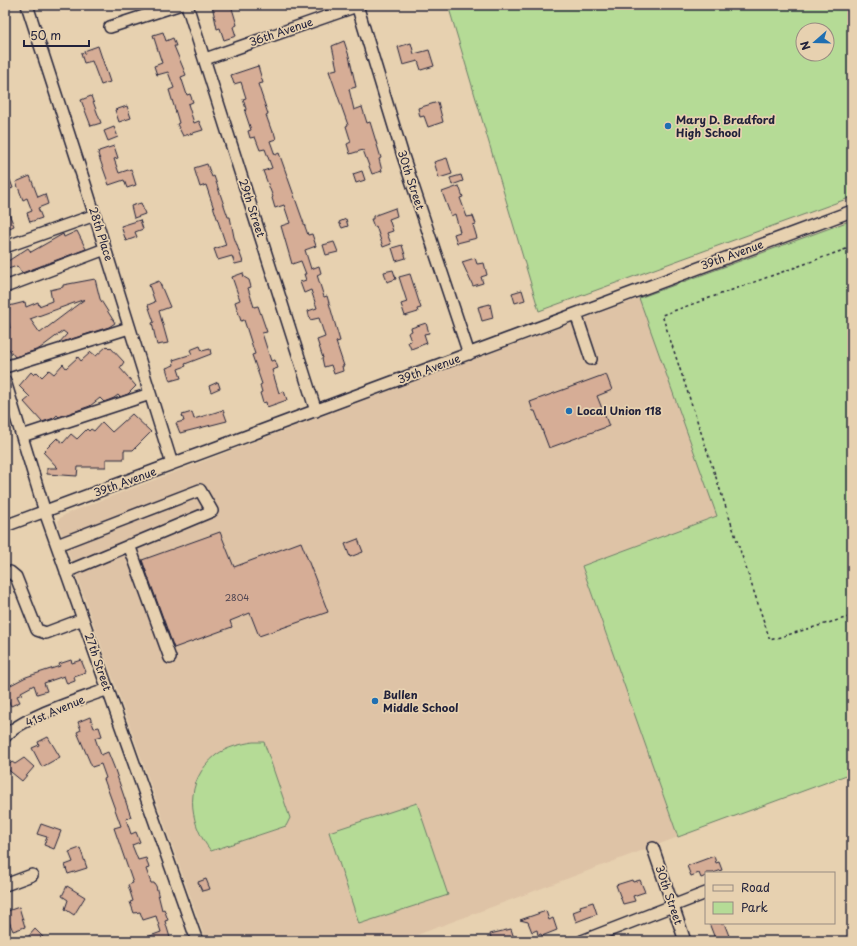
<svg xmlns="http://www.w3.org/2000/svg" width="857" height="946" viewBox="0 0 857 946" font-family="'Playpen Sans',sans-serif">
  <rect width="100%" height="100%" fill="#e7d1b0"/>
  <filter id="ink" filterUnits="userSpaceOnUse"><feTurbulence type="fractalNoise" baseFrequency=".025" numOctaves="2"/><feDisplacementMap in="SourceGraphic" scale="8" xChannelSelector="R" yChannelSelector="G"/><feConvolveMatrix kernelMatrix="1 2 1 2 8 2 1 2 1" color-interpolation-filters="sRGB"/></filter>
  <g filter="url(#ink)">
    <path fill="#dec3a6" d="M639,298l78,218 -135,50 96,271 -277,104h-195l-146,-412 -2,-8 2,-3 8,-5 267,-102z"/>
    <path fill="#b5db96" stroke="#6c7e68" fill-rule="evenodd" d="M448,5h404v192l-313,114zM803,30h24v24h-24z
      M852,220v553l-174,64 -96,-271 135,-50 -78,-218z
      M253,742h11l26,76 -4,8 -75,25c-24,-30 -27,-70 5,-96 11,-8 25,-11 37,-13z
      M417,803l31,92 -89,29 -30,-92z"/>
    <path fill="#d6ad96" stroke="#22223b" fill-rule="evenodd" d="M212,5h19l6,20 -4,2 3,9 -12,4 -4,-12 -3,1z
      M163,32l3,9 7,-3 3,8h-2l12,29 -5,2 6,18 3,-1 3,8 -5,2 6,19 5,-2 4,9 -20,6 -6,-12 2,-1 -2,-7 -8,-26 5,-2 -6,-16 -11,3 -3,-9 8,-3 -9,-28z
      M344,41l5,15 7,31 -7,2 5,21 8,-3 5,16 3,-1 11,36 -2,1 3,12 -10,3 -9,-24 -13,4 -3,-10 4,-2 -5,-16 2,-1 -19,-54 8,-2 -5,-23z
      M411,43l3,11 15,-4 5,16 -13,4 -3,-9 -15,4 -5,-18z
      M98,46l12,36 -9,3 -9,-24 -8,2 -3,-9 4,-1 -1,-2z
      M258,66l5,17 -5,1 10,30 -2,1 6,17h2l2,7 -6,2 5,14 4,-2 29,82 4,-1 4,12 -11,4 6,19 8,-3 2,7 -4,2 7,22 3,-1 13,45 -4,1 8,24h-2l1,5 -9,3 -3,-9 -7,2 -2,-9h1l-6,-18 8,-3 -6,-19 -9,2 -2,-9 9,-3 -6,-18 -7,3 -4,-11 6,-2 -2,-6h2l-5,-13 -9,3 -11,-38 9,-3 -6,-18 -9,3 -3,-10 1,-1 -10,-26 9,-3 -7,-19 -5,1 -5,-13 -5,1 -2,-7 3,-1 -6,-18 1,-3 -3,-10 3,-1 -5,-16 -7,2 -3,-9z
      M91,96l10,27 -10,3 -10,-26z
      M438,102l5,20 -15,5 -4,-11 -4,1 -2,-9z
      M127,106l4,12 -12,4 -4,-12z
      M114,127l4,10 -10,4 -4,-10z
      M114,146l4,12 -4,1 5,14 12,-4 5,16 -9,3 -3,-8 -15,5 -11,-31 1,-3z
      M447,158l5,16 -13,4 -5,-16z
      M207,164l5,13 2,-1 14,41h2l4,20 9,25 -8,2 -3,-8 -14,4 -4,-11 12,-4 -20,-60 -6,2 -6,-19z
      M362,171l3,9 -9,3 -3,-9z
      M461,175l2,6 -11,4 -2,-7z
      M30,176l8,21 7,-3 3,10 -10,4 4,10 -12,4 -3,-9 5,-2 -5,-13 -4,2 -7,-18z
      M10,180l3,8 -8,3v-9z
      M459,186l4,11 -3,1 7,19 6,-1 3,8 -3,1 4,13 -20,5 -3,-9 6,-2 -5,-18 -4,2 -9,-24z
      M141,203l4,11 -11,4 -3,-12z
      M5,204l9,22 -9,4z
      M395,208l2,8 -8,3 4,12 -6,2 4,11 -8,3 -7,-21 -2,1 -3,-8h2v-3z
      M346,219l2,7 -6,2 -3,-6z
      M140,220l3,9 -8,3 2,5 -11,4 -5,-15z
      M77,231l9,18 -64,24 -5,-7 -12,4v-7l23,-15 3,4 32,-18 1,3z
      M334,242l4,10 -12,3 -3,-10z
      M402,245l4,13 -10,3 -4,-13z
      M475,258l2,6 7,-1 3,12 -6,2 2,6 -10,3 -11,-24z
      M393,270l3,9 -9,3 -3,-10z
      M243,273l1,4 5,3 2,7 -3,1 6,19 4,-1 9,26 -5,1 9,28 4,-1 3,8 -6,2 7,23 5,-2 3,9 -20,7 -1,-5 -3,1 -3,-10 2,-1 -2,-7 2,-1 -10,-29 3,-1 -11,-34 -3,1 -6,-19 5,-2 -8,-23z
      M410,274l11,34 -4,1 1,3 -13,4 -4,-12 6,-2 -8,-25z
      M95,279l5,20 15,24 -6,4 -50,16 8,-9 -4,-3 -24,18 -24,8 -10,-13 2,-4 -2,-11 5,-1 -5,-21 20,-5 1,5 12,-5 1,4 13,-5 -2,-11 13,-3v-2zM85,299l-45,34 -10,-14z
      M159,281l11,26 -11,4 9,32 -11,2 -5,-22 2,-1 -6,-17 7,-3 -6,-17z
      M522,290l3,10 -10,3 -3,-10z
      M490,304l3,14 -11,3 -4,-14z
      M426,323l3,10 -5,1 3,9 -16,6 -3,-7 3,-1 -3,-8 4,-2 -1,-3z
      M107,346l2,2 1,-1 14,15 -4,6 16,18 -8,8 -8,3 -2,-2 -4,3 -10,4 -4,-4 -10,8 -31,11 -2,-2 -3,3 -12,4 -18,-20 6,-5 -11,-11 12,-14 3,3 3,-3 5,5 7,-7 5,4 9,-10 3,4 12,-11 3,4 10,-9 5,4z
      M200,346l2,5 8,-2 1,5 -26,10 1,2 -8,3 3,9 -11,3 -4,-13 8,-3 -1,-5 19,-6 -2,-4z
      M606,374l6,16 -15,6 12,30 -60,22 -14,-37h-2l-3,-9z
      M218,382l2,6 -9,4 -2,-6z
      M223,410l4,11 -47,12 -4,-10 8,-2 -2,-6 10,-3 2,7z
      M132,414l19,18 -18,18h-9v9h-18v8h-28l-1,9 -30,-2v-6h11l-15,-16 14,-14 6,5 8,-9 6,5 10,-10 2,2 2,-2 3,2 8,-9 10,10z
      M220,532l14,35 67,-25 27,70 -69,24 -9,-23 -20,8 2,6 -58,21 -32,-88z
      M358,539l5,13 -13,5 -5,-13z
      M71,660l1,3 9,-3 5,12 -12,4 1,5 -8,3 -3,-8 -20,7 3,8 -10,3 -3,-9 -13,7 1,2 -5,2 3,6 -9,4 -6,-11v-7l21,-11 34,-11 -1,-2z
      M90,717l4,11 5,-1 3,9 -7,2 6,17 7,-3 6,15 17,50 -5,2 5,15 5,-2 4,10 -8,3 6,15 8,-2 3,10 -3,1 5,14h3l2,3 6,24 2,-1 4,11 -3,1 6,20h-34l24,-9 -5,-16 -13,4 -3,-8 -6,1 -4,-11 3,-1 -5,-16 5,-2 -19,-55 7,-2 -17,-47 2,-1 -5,-14 -9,3 -15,-35 4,-2 -3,-8z
      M48,737l12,20 -18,10 -10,-19 7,-3 -1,-3z
      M24,758l10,9 -12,14 -16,-13 6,-6 3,2z
      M41,824l20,7 -7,18 -10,-4 3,-8 -10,-3z
      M80,848l7,20 -19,6 -3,-9 8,-3 -4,-10z
      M714,856l2,7 3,-1 3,8 -9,3h-7v3l-5,2 -2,-5 -8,3 -4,-10z
      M206,879l4,10 -8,2 -4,-9z
      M632,880l1,2 7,-2 5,12 -12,4 2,5 -12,3 -7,-19z
      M67,886l18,11 -11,18 -9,-6 3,-9 -6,-4z
      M593,902l4,12 -21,8 -3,-10 8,-3 -1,-3z
      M19,907l6,20 -12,4 -8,-19z
      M546,911l3,9 4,-2 4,12 -15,6 -1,-2 -3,1 -1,-5 -5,2 -4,-10 -8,-2z
      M709,923h15l7,18h-15z
      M35,929l12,12h-15l-4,-4z
      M511,929l4,12h-23l-2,-7z"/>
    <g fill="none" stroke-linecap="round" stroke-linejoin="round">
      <defs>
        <path id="minor" d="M27,5l58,179 87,280
          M187,5l129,406
          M357,5l46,151 66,198
          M110,27l68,-22
          M205,59l152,-53
          M5,247l90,-32
          M5,287l100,-38
          M576,314l15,45
          M5,367l124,-39
          M5,381l40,131 152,429
          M22,436l128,-42
          M5,526l847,-315
          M57,545l143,-55 12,21 -146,61
          M129,545l41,113
          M5,574l5,-2 6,5 21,53 9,3 37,-14
          M5,737c16,-20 77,-38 103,-48
          M653,848l32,93
          M5,885l27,-10
          M582,941l124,-48"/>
      </defs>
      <use href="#minor" stroke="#22223b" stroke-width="14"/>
      <path stroke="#22223b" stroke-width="1.5" stroke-dasharray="3 3" stroke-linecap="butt" d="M852,247l-190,68 108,325 82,-24"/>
      <use href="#minor" stroke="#e7d1b0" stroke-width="11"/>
    </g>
  </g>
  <g fill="#1f6fb2" stroke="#e7d1b0" stroke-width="1.5">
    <circle cx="668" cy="126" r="4"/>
    <circle cx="569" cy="411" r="4"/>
    <circle cx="375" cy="701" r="4"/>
  </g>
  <g text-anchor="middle" stroke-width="3.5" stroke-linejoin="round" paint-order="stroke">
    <g font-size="9" fill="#4f4552">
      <text x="237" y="601">2804</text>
    </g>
    <g font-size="11" fill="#22223b" stroke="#e7d1b0">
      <text transform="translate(281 32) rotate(-19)" y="4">36th Avenue</text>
      <text transform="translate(411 180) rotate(72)" y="4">30th Street</text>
      <text transform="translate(252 208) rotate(72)" y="4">29th Street</text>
      <text transform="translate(101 234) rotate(73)" y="4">28th Place</text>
      <text transform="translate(732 255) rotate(-20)" y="4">39th Avenue</text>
      <text transform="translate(429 369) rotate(-20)" y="4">39th Avenue</text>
      <text transform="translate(125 482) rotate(-20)" y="4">39th Avenue</text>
      <text transform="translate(98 662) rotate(71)" y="4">27th Street</text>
      <text transform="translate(55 711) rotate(-23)" y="4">41st Avenue</text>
      <text transform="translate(669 895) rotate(71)" y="4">30th Street</text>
    </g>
    <g font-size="11" font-weight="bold" fill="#22223b" stroke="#e7d1b0" text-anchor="start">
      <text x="676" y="124">Mary D. Bradford<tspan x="676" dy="13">High School</tspan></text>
      <text x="577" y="415">Local Union 118</text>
      <text x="383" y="699">Bullen<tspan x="383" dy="13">Middle School</tspan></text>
    </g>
  </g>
  <rect width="857" height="946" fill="none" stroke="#e7d1b0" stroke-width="20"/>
  <rect x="10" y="10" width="837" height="926" fill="none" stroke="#22223b" stroke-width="1.5" filter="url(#ink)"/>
  <rect x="705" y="872" width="130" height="52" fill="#e7d1b0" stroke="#988b81"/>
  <rect x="713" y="885" width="20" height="6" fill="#e7d1b0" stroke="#988b81"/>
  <text x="741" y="892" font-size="12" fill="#22223b">Road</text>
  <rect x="713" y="902" width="20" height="12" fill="#b5db96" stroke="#988b81"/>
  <text x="741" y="912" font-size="12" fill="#22223b">Park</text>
  <g transform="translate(815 42) rotate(250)"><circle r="19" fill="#e7d1b0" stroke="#988b81"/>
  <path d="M0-3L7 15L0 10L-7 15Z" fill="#1f6fb2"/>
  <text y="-6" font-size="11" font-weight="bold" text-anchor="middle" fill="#22223b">N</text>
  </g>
  <path d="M24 40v6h65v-6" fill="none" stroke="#22223b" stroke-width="2"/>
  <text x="30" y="40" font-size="12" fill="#22223b" stroke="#e7d1b0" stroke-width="3" paint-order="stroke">50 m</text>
</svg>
